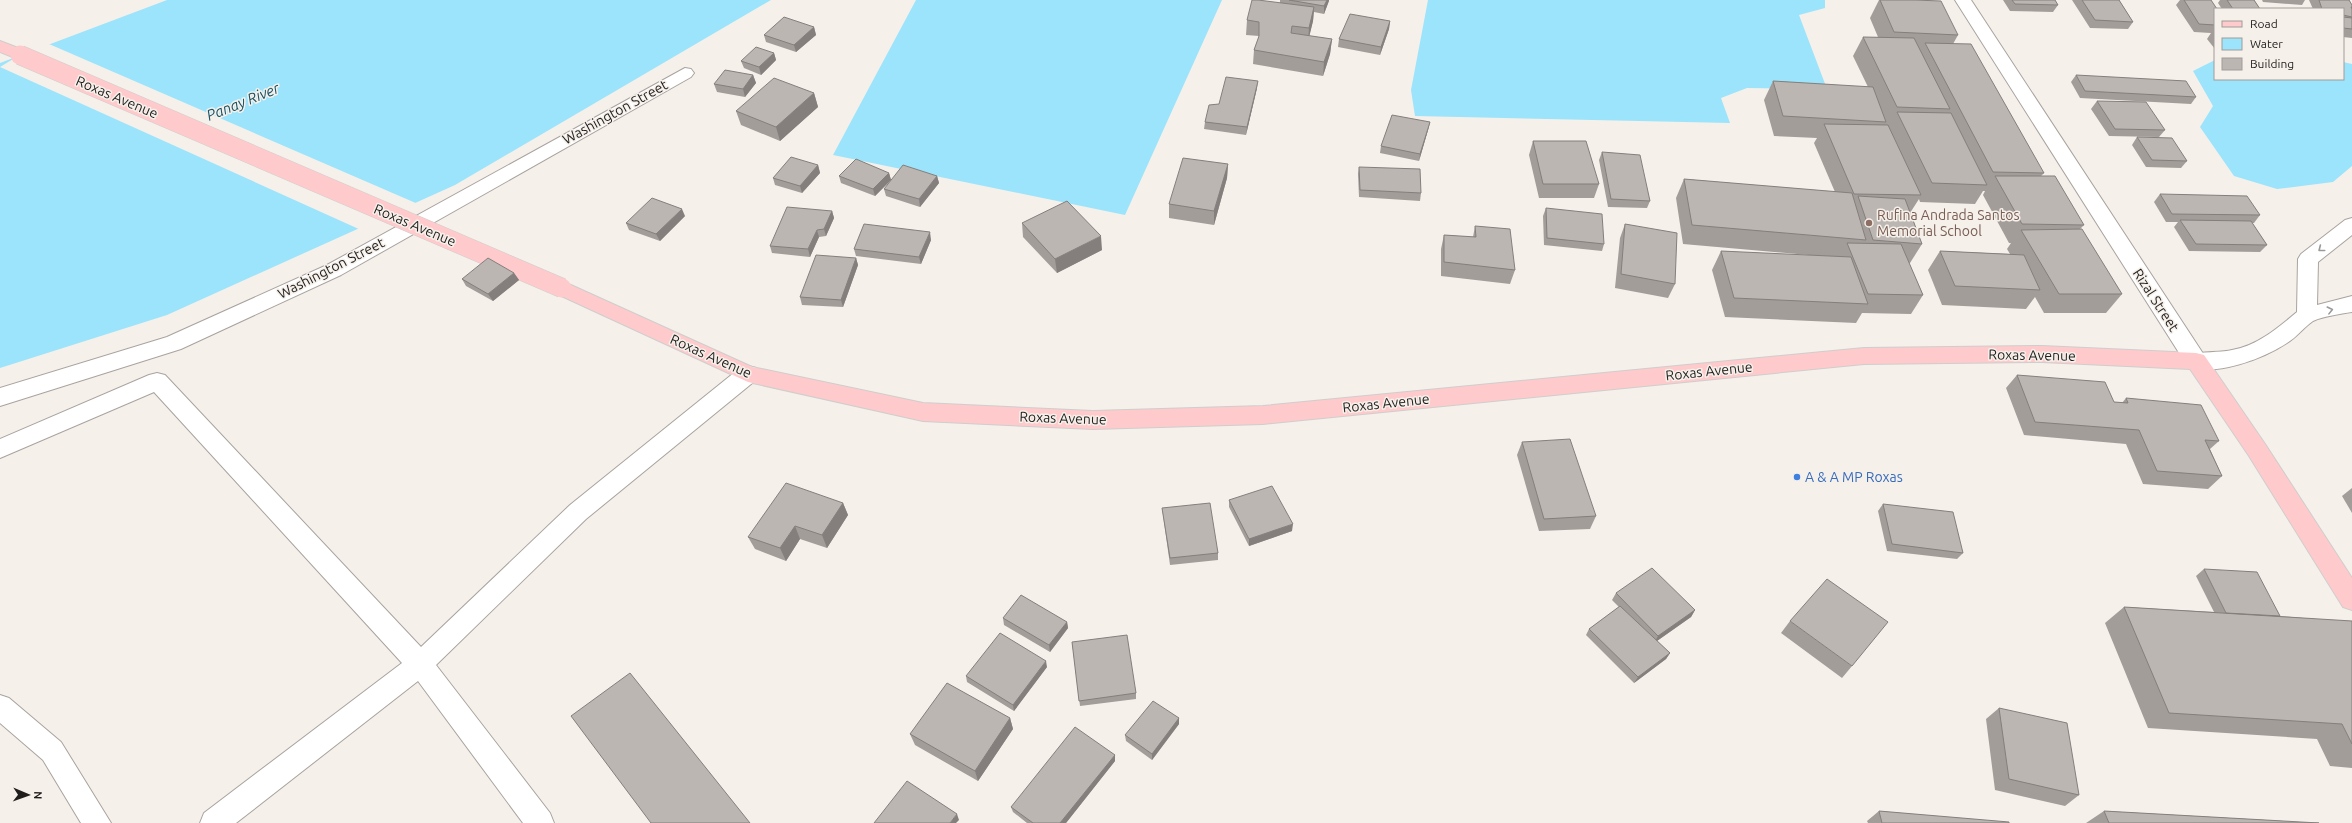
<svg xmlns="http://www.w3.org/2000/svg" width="2352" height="823" viewBox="0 0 2352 823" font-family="Ubuntu,sans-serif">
  <rect width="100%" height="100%" fill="#f6f0eb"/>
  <path fill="#9be4fb" d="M167,0h604l-316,185 -288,130 -167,53v-305z
    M916,0h306l-97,215 -292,-60z
    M1428,0h397v8l-26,7 28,74 -80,-1 -26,10 9,25 -315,-7 -4,-26z
    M2215,60v19h128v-17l9,2v102l-19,16 -56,7 -43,-13 -34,-49 13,-21 -20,-35z"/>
  <path fill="#f6f0eb" d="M49,44l369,160 -57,26 -361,-163 23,-14z"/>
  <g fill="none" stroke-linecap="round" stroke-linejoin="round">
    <defs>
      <path id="minor" d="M1955,0h16l233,355 3,6 -3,6 -8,2 -8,-2z
        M685,68l6,1 3,4 -3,4 -350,198 -160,74 -181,57v-18l167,-51 160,-72z
        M748,366l8,2 3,6 -3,6 -170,139 -150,146 114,148 4,10h-31l-105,-142 -182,142h-36l4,-10 198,-150 -248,-271 -154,66v-19l149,-64 8,-2 8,2 256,272 149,-142 170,-137z
        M0,695l9,3 52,44 50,81h-30l-38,-63 -43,-37z"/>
      <path id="tertiary" d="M2352,218v17l-34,27 -1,43 35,-9v16c-12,2 -28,4 -39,9 -9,6 -16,16 -26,22 -24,16 -70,33 -99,24l-3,-6 3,-6c15,-4 30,-2 44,-5 25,-4 46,-22 65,-38l1,-53 3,-5 44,-34z"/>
      <path id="primary" d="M0,41l26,10 3,4 -3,4 -6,1 -20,-8z
        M562,281l190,86 171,36 170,8 170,-5 601,-58 178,-2 154,7 8,2 61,89 87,134v32l-9,-3 -94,-151 -59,-87 -148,-7 -178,2 -601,60 -170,5 -170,-8 -175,-39 -193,-89 -3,-5 3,-5z"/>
    </defs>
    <use href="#minor" stroke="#a9a39f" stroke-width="2"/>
    <use href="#tertiary" stroke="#a9a39f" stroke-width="2"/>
    <use href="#primary" stroke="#cececd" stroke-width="2"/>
    <use href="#minor" fill="#fff" fill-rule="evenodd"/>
    <use href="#tertiary" fill="#fff" fill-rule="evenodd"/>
    <use href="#primary" fill="#ffcacb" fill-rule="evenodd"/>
    <defs>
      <path id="primary-bridge" d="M20,55l542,233"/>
    </defs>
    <use href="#primary-bridge" stroke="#cececd" stroke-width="20" stroke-linecap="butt"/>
    <use href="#primary-bridge" stroke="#ffcacb" stroke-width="19"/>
  </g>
  <path fill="#a29d99" d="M1280,0h49l-5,14 -10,-2 -1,9 -4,15 23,3 -2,15 -7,22 -70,-12 1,-14 5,-14 -13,-1 1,-15 33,-17z
    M1879,0h35l44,35 -5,9 91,129 -3,3 43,49 -4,4 42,65 -16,19h-62l-9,-16 -9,12 -84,-4 -14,-35 12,-19 70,3 -3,-5 4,-6h-2l-26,-48 2,-4h-2l-8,13 -55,-2 -1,-3 -9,14 12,31 -12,19h-1l14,32 -12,19 -49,-1 -6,10 -131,-6 -13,-47 9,-19 99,5 -137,-12 -7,-46 8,-19 151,13 -21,-49 3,-5 -43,-2 -10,-36 9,-19 95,6 -15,-31 10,-19h15l-8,-19z
    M2003,0h52l3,5 -5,7 -43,-1z
    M2072,0h47l14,22 -5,7 -38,-1z
    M2180,0h31l4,9v40l-8,-10 4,-6 -17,-1 -18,-27z
    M2220,0h34l6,9h-38l-4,-6z
    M2262,0h43l-3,5 -39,-3z
    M2309,0h40l3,5v33l-9,-1v-28h-30z
    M1390,21l-1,8 -9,26 -42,-8 1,-8z
    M814,27l2,8 -20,17 -30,-10 -2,-7z
    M774,53l2,7 -15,15 -17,-7 -3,-7z
    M753,75l3,8 -11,14 -28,-5 -3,-8z
    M2076,75l120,22 -5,7 -111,-6 -9,-16z
    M1257,88l-11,47 -42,-6 1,-7 14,-18z
    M814,93l4,14 -38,34 -39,-16 -5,-14z
    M2097,101l68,29 -6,7 -50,-1 -18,-27z
    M1430,122l-2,8 -9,31 -39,-8 1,-7z
    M2137,137l50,24 -6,7 -35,-1 -14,-22z
    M1533,141l66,43 -5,14h-55l-10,-43z
    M1602,152l48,49 -3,7 -39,-1 -9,-47z
    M1228,164l-1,14 -13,47 -45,-7v-14z
    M818,165l2,8 -18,20 -27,-8 -2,-7z
    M1359,167l62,26 -1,8 -61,-4 -1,-23z
    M889,173l2,7 -16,16 -34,-13 -2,-7z
    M937,176l2,7 -19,24 -34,-11 -2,-7z
    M2160,194l100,21 -6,8h-2l15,22 -7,7 -71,-1 -15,-24 4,-5h-12l-12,-20z
    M1546,208l58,36 -2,7 -58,-6 -1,-29z
    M832,211l2,7 -8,18 -7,1 -9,20 -38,-4 -2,-7z
    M685,216l-25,25 -31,-11 -3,-7z
    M1022,223l80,27 -45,23 -34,-36z
    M1625,224l50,60 -7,14 -53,-10 5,-50z
    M1475,226l40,44 -5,14 -69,-8v-27l3,-14 29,2z
    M931,240l-10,24 -65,-8 -2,-7z
    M856,258l2,7 -15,42 -41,-2 -2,-8z
    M514,273l5,7 -26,21 -27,-15 -4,-7z
    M2017,375l97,27 8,1 4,-5 93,43 -9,8 12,27 -14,13 -65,-5 -17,-40 -102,-9 -18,-47z
    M1522,442l74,74 -6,13 -51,2 -22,-76z
    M2352,488v25l-10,-17z
    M1229,500l63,31 -43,15 -20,-39z
    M843,503l5,12 -21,33 -27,-9 -14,22 -31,-12 -7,-12z
    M1883,504l80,49 -6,6 -70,-8 -9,-40z
    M1162,508l56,45v7l-48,5 -7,-50z
    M2204,569l76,47 72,6v146l-22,-2 -13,-27 -169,-11 -43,-105 19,-16 90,5 -18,-36z
    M1616,593l79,17 -4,7 -34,24 13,12 -4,6 -32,24 -48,-48 3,-6 30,-22 -7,-7z
    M1003,618l64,4 1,6 -18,24 -46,-27z
    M1790,621l62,45 -10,12 -61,-45z
    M1072,642l64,51v6l-56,7z
    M1047,667l-33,44 -47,-29 -1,-6z
    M1999,708l80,87 -14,11 -70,-16 -9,-71z
    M1010,718l3,11 -35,52 -63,-36 -5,-11z
    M1179,718v6l-27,36 -26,-19 -1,-6z
    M1115,755v6l-49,62h-39l-14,-11 -2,-5z
    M1879,811l130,12h-141l-1,-2z
    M2104,811l215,12h-233z"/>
  <path fill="#847f7d" d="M1327,0h2v1l-5,13v-8z
    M1314,7l-1,14 -5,21 1,-14z
    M1390,21l-1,8 -9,26 1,-8z
    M814,27l2,8 -20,17 -2,-7z
    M1332,39l-2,15 -7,22 1,-14z
    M774,53l2,7 -15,15 -2,-8z
    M753,75l3,8 -11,14 -2,-8z
    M1258,81l-1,7 -11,47 1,-8z
    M814,93l4,14 -38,34 -4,-14z
    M1430,122l-2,8 -9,31 1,-7z
    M1228,164l-1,14 -13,47v-14z
    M818,165l2,8 -18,20 -2,-7z
    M889,173l2,7 -16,16 -2,-7z
    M937,176l2,7 -19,24 -1,-8z
    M682,209l3,7 -25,25 -4,-7z
    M832,211l2,7 -8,18 -2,-7z
    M817,230l2,7 -9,20 -2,-8z
    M930,232l1,8 -10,24 -2,-7z
    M1101,236l1,14 -45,23 -2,-14z
    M856,258l2,7 -15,42 -2,-7z
    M514,273l5,7 -26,21 -5,-7z
    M843,503l5,12 -21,33 -5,-13z
    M1293,524l-1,7 -43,15v-7z
    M795,526l5,13 -14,22 -6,-13z
    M1695,610l-4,7 -37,26 4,-7z
    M1067,622l1,6 -18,24 -1,-7z
    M1670,653l-4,6 -32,24 4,-6z
    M1046,661l1,6 -33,44 -1,-6z
    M1010,718l3,11 -35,52 -3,-10z
    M1179,718v6l-27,36v-6z
    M1115,755v6l-49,62h-6z
    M957,814l2,6 -3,3h-6z"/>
  <path fill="#bcb6b2" stroke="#847f7d" d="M1252,0h6l56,7 -5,21 -17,-2 -1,7 41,6 -8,23 -70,-12 5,-14v-14l-12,-2z
    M1289,0h38l-3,6z
    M1880,0h34l27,1 17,34 -64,-3z
    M2012,0h43l3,5 -43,-1z
    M2082,0h37l14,22 -38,-2z
    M2184,0h27l6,9h-2v16l-16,-1z
    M2227,0h27l6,9h-27z
    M2319,0h30l3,5v2h-1l1,2v8l-9,-2v-6h-21z
    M1350,14l40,7 -9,26 -42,-8z
    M784,17l30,10 -20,18 -30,-10z
    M2343,17l9,1v11l-9,-1z
    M1863,37l51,1 36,71 -53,-2z
    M1925,43l46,1 73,129 -51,-1z
    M756,47l18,6 -15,14 -18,-6z
    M725,70l28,5 -10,14 -29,-5z
    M2076,75l110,6 10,16 -111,-6z
    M1226,77l32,4 -11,46 -42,-5 4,-17 10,-1z
    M774,78l40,15 -38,34 -40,-16z
    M1773,81l100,6 13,35 -103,-6z
    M2097,101l49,1 19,28 -50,-1z
    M1897,112l54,1 36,72 -55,-2z
    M1392,115l38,7 -10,32 -39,-8z
    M1824,124l64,1 33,70 -67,-1z
    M2137,137l35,1 15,23 -35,-1z
    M1533,141h53l13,43h-56z
    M1602,152l38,3 10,46 -39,-2z
    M791,157l27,8 -18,21 -27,-8z
    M1183,158l45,6 -14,47 -45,-7z
    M856,159l33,14 -16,16 -34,-13z
    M903,165l34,11 -18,23 -35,-10z
    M1359,167l61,2 1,24 -61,-3z
    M1995,176h60l29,49 -62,-1z
    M1684,179l168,14 14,47 -174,-15z
    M2160,194l87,2 13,19 -88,-1z
    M1858,196l47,3 17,45 -49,-4z
    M652,198l30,11 -26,25 -30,-11z
    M1067,201l34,35 -46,23 -33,-36z
    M787,207l45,4 -8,18 -7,1 -9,19 -38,-3z
    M1546,208l56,6 2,30 -57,-6z
    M2180,220l71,1 16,24 -71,-1z
    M864,224l66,8 -11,25 -65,-8z
    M1625,224l52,9 -2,51 -54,-10z
    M1475,226l35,3 5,41 -71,-8v-27l32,2z
    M2082,229l40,65h-63l-38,-64z
    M1847,243l54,1 22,51 -55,-1z
    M1721,251l130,6 17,47 -134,-6z
    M1940,251l84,4 16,35 -85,-4z
    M816,255l40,3 -15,42 -41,-3z
    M488,258l26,15 -26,21 -26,-15z
    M2017,375l88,7 9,20 14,1 -2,-5 75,7 18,36 -14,-1 17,36 -65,-5 -18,-41 -104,-8z
    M1570,439l26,77 -52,3 -22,-77z
    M786,483l57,20 -21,32 -27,-9 -15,22 -32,-11z
    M1272,486l21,38 -44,15 -20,-39z
    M1210,503l8,50 -48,5 -8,-50z
    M1883,504l70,8 10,41 -71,-9z
    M1652,568l43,42 -37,26 -42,-43z
    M2204,569l53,3 23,44 -54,-3z
    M1827,579l61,43 -36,44 -62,-45z
    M1021,595l46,27 -18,23 -46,-27z
    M1620,606l50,47 -32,24 -49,-48z
    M2124,607l228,14v123l-10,-20 -173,-11z
    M1000,633l46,28 -33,44 -47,-29z
    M1127,635l9,58 -57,8 -7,-59z
    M630,673l120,150h-99l-80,-107z
    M947,683l63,35 -35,53 -65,-37z
    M1153,701l26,17 -27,36 -27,-19z
    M1999,708l68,15 12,72 -70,-16z
    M1075,727l40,28 -55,68h-27l-22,-16z
    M907,781l50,33 -7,9h-76z
    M1879,811l130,11v1h-127z
    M2104,811l215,12h-210z"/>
  <defs><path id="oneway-chevron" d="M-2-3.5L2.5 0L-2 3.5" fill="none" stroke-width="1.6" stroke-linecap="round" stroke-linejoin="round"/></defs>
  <g stroke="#9b9a99">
    <use href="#oneway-chevron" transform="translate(2321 249) rotate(142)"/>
    <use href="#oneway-chevron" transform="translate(2330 310) rotate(-14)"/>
  </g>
  <circle fill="#8d6e63" stroke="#f6f0eb" stroke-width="1.5" cx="1869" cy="223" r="4"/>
  <circle fill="#3f7fe0" stroke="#f6f0eb" stroke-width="1.5" cx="1797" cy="477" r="4"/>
  <g text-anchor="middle" stroke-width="3" stroke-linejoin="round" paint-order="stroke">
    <g font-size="14" fill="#201e1c" stroke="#f6f0eb">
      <text transform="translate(117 97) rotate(23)" y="5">Roxas Avenue</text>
      <text transform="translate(615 112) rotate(-29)" y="5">Washington Street</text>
      <text transform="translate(415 225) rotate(23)" y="5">Roxas Avenue</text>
      <text transform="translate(331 268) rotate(-27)" y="5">Washington Street</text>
      <text transform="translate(2156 300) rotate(57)" y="5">Rizal Street</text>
      <text transform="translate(2032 355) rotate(1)" y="5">Roxas Avenue</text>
      <text transform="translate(711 356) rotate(24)" y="5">Roxas Avenue</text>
      <text transform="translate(1709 371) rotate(-6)" y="5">Roxas Avenue</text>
      <text transform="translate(1386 403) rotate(-6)" y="5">Roxas Avenue</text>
      <text transform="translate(1063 418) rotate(2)" y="5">Roxas Avenue</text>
    </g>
    <g font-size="14" fill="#785e54" stroke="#f6f0eb" text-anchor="start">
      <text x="1877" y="220">Rufina Andrada Santos<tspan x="1877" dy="16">Memorial School</tspan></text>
    </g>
    <g font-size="14" fill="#366cbe" stroke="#f6f0eb" text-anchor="start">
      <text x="1805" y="482">A &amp; A MP Roxas</text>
    </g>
    <g font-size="15" font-style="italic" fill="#175364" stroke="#f6f0eb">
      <text transform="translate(243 102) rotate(-22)" y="5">Panay River</text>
    </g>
  </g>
  <rect x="2214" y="8" width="130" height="72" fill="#f6f0eb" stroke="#a09c98"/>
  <rect x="2222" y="21" width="20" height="6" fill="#ffcacb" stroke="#a09c98"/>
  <text x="2250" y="28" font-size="12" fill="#201e1c">Road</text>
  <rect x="2222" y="38" width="20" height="12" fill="#9be4fb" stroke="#a09c98"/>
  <text x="2250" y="48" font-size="12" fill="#201e1c">Water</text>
  <rect x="2222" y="58" width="20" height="12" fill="#bcb6b2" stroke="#a09c98"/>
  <text x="2250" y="68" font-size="12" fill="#201e1c">Building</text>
  <g transform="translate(28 795) rotate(92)" stroke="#f6f0eb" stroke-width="3" paint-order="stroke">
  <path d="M0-3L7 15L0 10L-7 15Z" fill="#201e1c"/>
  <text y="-6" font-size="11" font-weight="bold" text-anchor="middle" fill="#201e1c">N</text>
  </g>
</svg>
